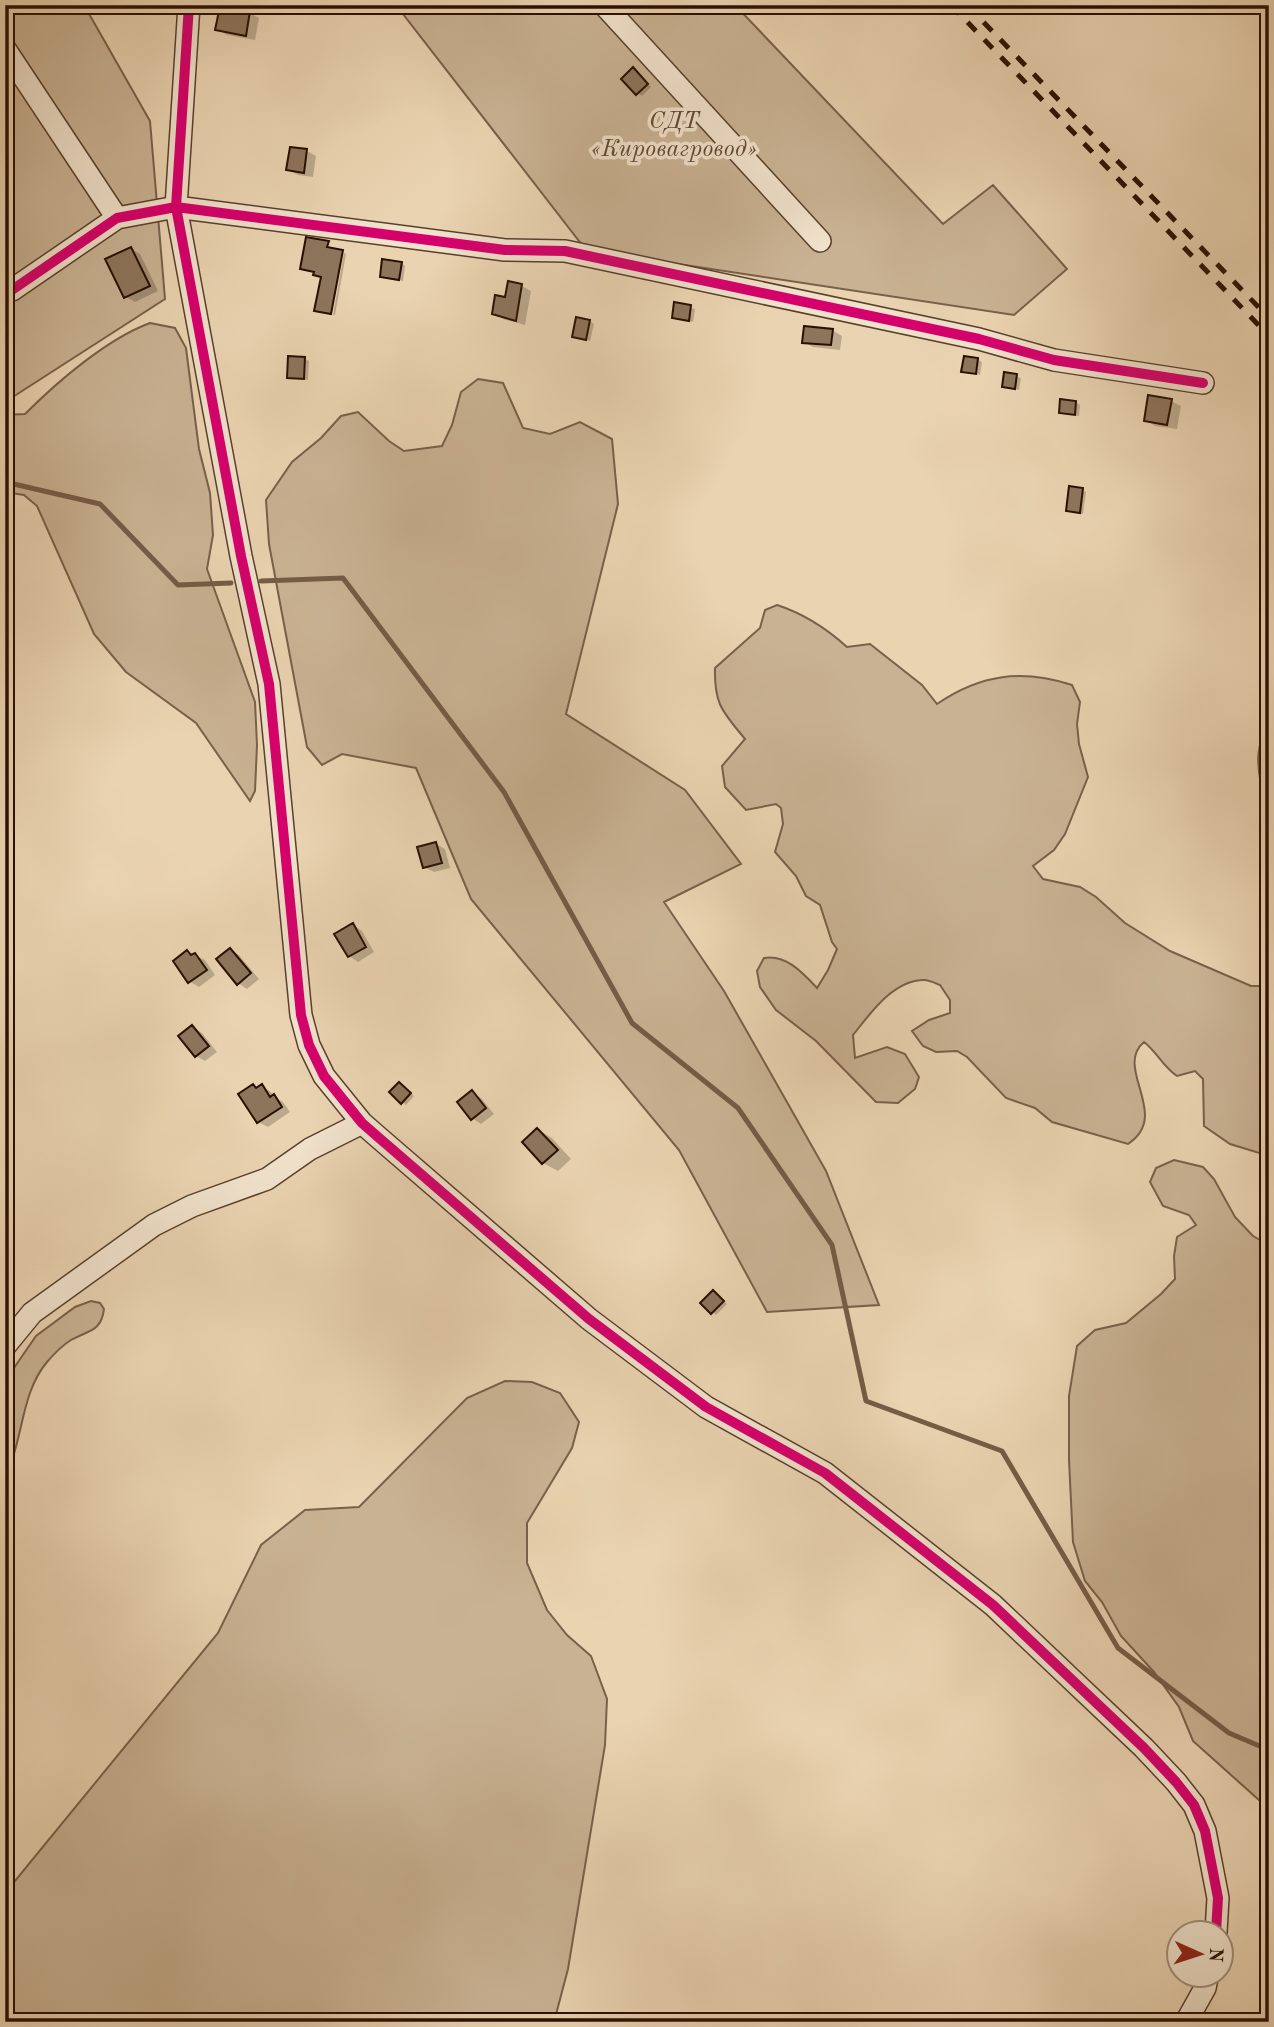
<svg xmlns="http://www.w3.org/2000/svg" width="1274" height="2027" viewBox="0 0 1274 2027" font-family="'Old Standard TT',serif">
  <rect width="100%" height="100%" fill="#ead3b1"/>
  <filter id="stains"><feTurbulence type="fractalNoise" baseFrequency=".00286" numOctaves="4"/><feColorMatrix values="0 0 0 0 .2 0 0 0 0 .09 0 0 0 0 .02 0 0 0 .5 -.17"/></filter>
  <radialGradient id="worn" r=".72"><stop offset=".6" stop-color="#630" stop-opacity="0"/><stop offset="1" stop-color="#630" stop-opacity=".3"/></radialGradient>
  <path fill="#c9b293" stroke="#79604a" stroke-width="2" d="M5,5h79l66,116 15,178 -160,103z
    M396,5h339l208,219 50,-39 74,84 -53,46 -428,-65z
    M150,323l25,5 11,20 13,101 11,44 3,42 -6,34 48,133 2,43 -2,46 -5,10 -54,-78 -70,-51 -32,-38 -57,-128 -13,-11 -19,-3v-77l20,-1c33,-33 82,-75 125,-91z
    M478,379l25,4 20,45 27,6 30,-12 32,17 6,65 -52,210 119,76 56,74 -77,38 60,89 102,180 53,134 -112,7 -88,-162 -208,-251 -55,-131 -74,-14 -20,11 -15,-18 -38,-203 -3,-44 26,-38 29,-24 20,-22 17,-4 31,29 15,10 38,-5 10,-21 9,-33z
    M777,605c28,9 49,23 70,42l23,-3 52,41 15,19c44,-30 85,-35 135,-19l8,17 -3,22 2,20 9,33 -23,57 -11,16 -21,16 10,13 37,8 16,10 29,26 45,28 81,35h18v170l-39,-12 -26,-18 -1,-47 -8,-8 -18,5c-14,-9 -20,-24 -33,-34 -31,26 28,73 -16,102l-76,-22 -17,-14 -29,-10 -39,-41 -10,-6 -21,1 -13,-6 -11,-15 17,-11 21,-7v-13l-10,-15c-5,-2 -11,-5 -16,-5 -31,0 -54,34 -71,55l2,23 32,-11 18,7 14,23 -4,12 -17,14 -22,-1 -60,-61 -40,-31 -16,-23 -3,-16 7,-13c22,-4 39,15 53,30l11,-18 9,-21 -5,-7 -12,-37 -14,-9 -10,-20 -21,-24 8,-28 -2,-16 -5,-4 -30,6 -21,-23 -3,-21 23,-27c-22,-27 -31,-34 -30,-71l45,-40 5,-18z
    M1269,723v64l-8,-3c-5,-24 -4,-40 8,-61z
    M1174,1160l29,7 11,12 21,38 18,19 16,9v564l-76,-68 -14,-34 -25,-35 -33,-36 -19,-34 -17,-21 -12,-39 -4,-82v-64l8,-50 18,-16 31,-7 35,-29 14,-15 -1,-23 3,-19 19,-12 -7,-10 -26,-9 -13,-24 6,-14z
    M91,1301l9,2 4,6c-3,23 -15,21 -33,31 -8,5 -18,15 -24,22 -27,32 -23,78 -42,114v-95l31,-45 39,-29z
    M505,1381l27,1 28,11 19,29 -7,26 -45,75v40l20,47 20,25 24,21 16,43 -2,46 -37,224 -14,53h-549v-129l213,-260 43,-88 44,-35 54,-3 108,-109z"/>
  <path fill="#0003" d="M221,8l29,5 9,5 -4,22 -28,-5 -10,-6z
    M637,72l14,15 -9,9 -4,-3z
    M291,149l16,2 9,5 -3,21 -15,-2 -10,-5z
    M131,249l9,5 18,37 -23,11 -9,-5z
    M344,253l2,1 -11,61h-2z
    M401,263l4,3 -2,15 -21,-5z
    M509,283l13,3 9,5 -6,34 -22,-6 -9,-6 13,-14z
    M676,304l19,5 -2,13 -19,-5z
    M590,321l4,3 -4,17 -16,-5z
    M832,330l10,6 -2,14 -27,-3 -9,-5z
    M305,359l4,2 -1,19 -19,-3z
    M978,360l4,2 -2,13 -17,-4z
    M1005,374l16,4 -2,12 -15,-4z
    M1171,401l10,5 -4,23 -22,-3 -9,-6z
    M1076,402l4,3 -1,11 -18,-3z
    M1082,490l4,2 -3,22 -15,-4z
    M436,844l9,5 5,19 -16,4 -10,-5z
    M353,925l9,6 12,21 -16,10 -9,-6z
    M230,950l9,5 20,24 -12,10 -9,-6z
    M188,952l17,8 10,15 -16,12 -10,-6z
    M193,1027l9,6 15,19 -12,9 -9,-5z
    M253,1086l5,3 4,-3 9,6 3,5 9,5 7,10 -22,15 -10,-5z
    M403,1086l11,10 -8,9 -4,-3z
    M472,1093l9,5 13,16 -13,10 -9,-6z
    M538,1130l14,8 19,21 -13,12 -15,-8 -19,-21z
    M717,1295l10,9 -11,11 -13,-12z"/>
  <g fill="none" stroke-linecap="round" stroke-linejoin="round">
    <path stroke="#755c46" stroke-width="5" d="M5,482l95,22 78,81 53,-2
      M261,581l82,-3 161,214 128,231 106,85 94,137 34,156 136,50 116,197 111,85 40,17"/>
  </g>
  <path fill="#8d755c" stroke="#290f00" stroke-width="2" d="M220,6l30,5 -4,25 -31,-6z
    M633,67l15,17 -12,11 -15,-16z
    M290,147l17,2 -3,24 -18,-3z
    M306,237l23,4 -2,6 16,3 -12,64 -17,-3 7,-34 -8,-2 1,-3 -14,-3z
    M131,247l19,39 -26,12 -19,-39z
    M382,259l20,3 -3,18 -19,-3z
    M508,281l14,3 -6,37 -24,-7 3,-19 10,2z
    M674,302l17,3 -2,16 -17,-3z
    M576,317l14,3 -4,20 -14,-3z
    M804,326l29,3 -2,16 -29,-2z
    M288,356l17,1 -1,22 -17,-1z
    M964,356l14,2 -2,16 -15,-2z
    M1004,372l13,2 -2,15 -13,-2z
    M1148,395l24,4 -5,26 -23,-4z
    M1060,399l16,2 -1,14 -16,-2z
    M1069,486l14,2 -3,25 -14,-2z
    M436,842l6,21 -19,5 -6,-21z
    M353,923l13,24 -18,10 -14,-23z
    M230,948l21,25 -14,12 -21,-26z
    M187,950l4,5 4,-2 12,17 -19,13 -15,-22z
    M192,1025l17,21 -14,11 -17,-21z
    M399,1082l12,11 -10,11 -12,-12z
    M253,1084l3,4 6,-4 8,13 4,-3 8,13 -25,16 -19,-29z
    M472,1090l14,18 -15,12 -14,-18z
    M537,1128l21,22 -16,14 -20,-22z
    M713,1290l11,11 -13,13 -11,-11z"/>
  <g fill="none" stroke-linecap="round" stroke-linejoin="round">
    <defs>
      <path id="minor" d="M189,5l-13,202 65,349 28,128 32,331 8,30 15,31 38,47 16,14 211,182 117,88 119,66 168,132 151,143 32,34 18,23 11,26 13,67 -2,34
        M604,5l216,236
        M5,49l112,169
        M5,292l7,-2 105,-72 59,-11 329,43 60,1 414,88 75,21 149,23
        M5,1346l27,-33 122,-88 38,-19 75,-27 43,-30 52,-26
        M1186,2022l19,-34 3,-14"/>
    </defs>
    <use href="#minor" stroke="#59402c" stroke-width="24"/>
    <use href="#minor" stroke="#f1e2cc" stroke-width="21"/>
    <path stroke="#290f00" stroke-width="5" stroke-dasharray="12 12" stroke-linecap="butt" d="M951,5l318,331
      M967,5l302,313"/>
    <defs>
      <path id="cycleway" d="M189,5l-13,202 65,349 28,128 32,331 8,30 15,31 38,47 16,14 211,182 117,88 119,66 168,132 151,143 32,34 18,23 11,26 13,67 -2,34
        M5,292l7,-2 105,-72 59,-11 329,43 60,1 414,88 75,21 149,23"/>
    </defs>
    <use href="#cycleway" stroke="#f1e2cc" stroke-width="15"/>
    <use href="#cycleway" stroke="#d6006c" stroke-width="10"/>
  </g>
  <g text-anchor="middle" stroke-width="7" stroke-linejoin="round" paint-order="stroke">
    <g font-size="24" font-style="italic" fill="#614833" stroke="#f1e2cc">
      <text x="674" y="128">СДТ<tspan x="674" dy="28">«Кировагровод»</tspan></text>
    </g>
  </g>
  <rect width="1274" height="2027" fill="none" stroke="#ead3b1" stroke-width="28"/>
  <rect x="7" y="7" width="1260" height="2013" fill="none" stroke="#290f00" stroke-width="3.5"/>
  <rect x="14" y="14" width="1246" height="1999" fill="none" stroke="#290f00" stroke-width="2"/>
  <g transform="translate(1200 1954) rotate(93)"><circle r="33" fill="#f1e2cc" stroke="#a18e7a" stroke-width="2"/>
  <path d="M0-5L12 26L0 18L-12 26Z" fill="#8f2418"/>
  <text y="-10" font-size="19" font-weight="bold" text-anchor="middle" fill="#290f00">N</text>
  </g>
  <rect width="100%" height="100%" filter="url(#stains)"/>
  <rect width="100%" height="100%" fill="url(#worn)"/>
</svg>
